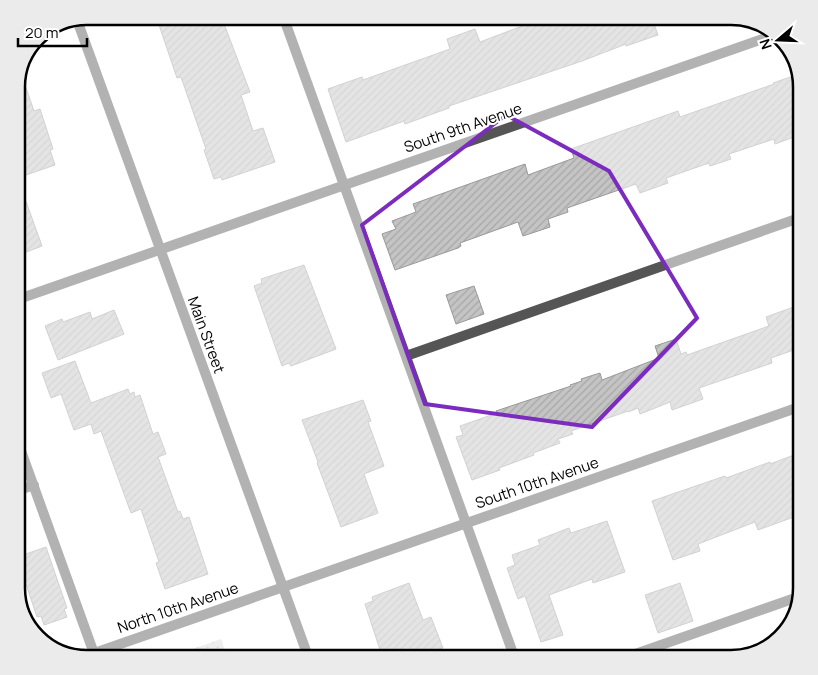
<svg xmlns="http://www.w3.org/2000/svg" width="818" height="675" viewBox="0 0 818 675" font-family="Manrope,sans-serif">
  <defs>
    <pattern id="park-dots" width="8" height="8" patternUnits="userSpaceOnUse" patternTransform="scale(1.25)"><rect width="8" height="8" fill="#dcdcdc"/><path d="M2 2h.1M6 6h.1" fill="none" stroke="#bbb" stroke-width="1.8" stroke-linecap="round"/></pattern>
    <pattern id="building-hatch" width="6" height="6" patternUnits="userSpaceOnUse" patternTransform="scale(1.25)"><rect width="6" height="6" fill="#c4c4c4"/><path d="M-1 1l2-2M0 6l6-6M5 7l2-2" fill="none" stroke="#a7a7a7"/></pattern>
  </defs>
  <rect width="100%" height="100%" fill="#fff"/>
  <path fill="url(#park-dots)" d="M221,639l7,20h-64z"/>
  <path fill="url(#building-hatch)" stroke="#999" d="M156,16h65l29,76 -9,3 12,36 10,-3 12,34 -53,18 -1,-3 -7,2 -10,-29 2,-1 -25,-72 -4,1z
    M528,16h123l7,19 -32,11v-2l-44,17 -133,45v2l-44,16 -1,-3 -58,21 -18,-53 34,-12 1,3 87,-31 -3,-10 28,-10 5,13 50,-19z
    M21,73l13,38 6,-2 13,40 -3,1 5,15 -29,10 -4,-11 -6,2v-83z
    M799,74l3,14v46l-27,10 -1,-5 -45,15 2,5 -21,7 -1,-3 -43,15 2,5 -28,10 -4,-9 -69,24 1,4 -20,7 2,8 -27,9 -5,-14 -58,21 1,3 -3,2 -63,22 -13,-36 14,-5 -4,-8 24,-9 -3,-8 112,-40 3,11 46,-17 -3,-9 107,-38 2,6 94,-33 -1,-1z
    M16,182h3l23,64 -26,10z
    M304,265l32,84 -45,17 -2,-3 -7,3 -28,-80 8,-3 -1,-4z
    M474,286l10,28 -28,10 -10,-29z
    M802,304v43l-31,11 1,5 -73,25 4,11 -31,11 -2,-8 -30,12 -2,-6 -10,4v-1l-57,20 2,3 -15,5 2,4 -27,10 1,2 -35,13 1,2 -28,10 -16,-43 7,-2 -3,-9 37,-13 -1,-2 75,-25 -1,-1 12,-4 -1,-2 19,-6 2,7 57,-22 -4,-12 21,-7 5,15 5,-2 1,3 82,-29 -3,-9z
    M114,310l10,24 -66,26 -13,-34 17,-7 1,3 27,-10 2,7z
    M75,361l16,42 37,-14 2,5 4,-2 1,5 5,-2 13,39 5,-2 8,22 -8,3 20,55 2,-1 3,8 6,-2 19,57 -43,15 -9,-26 3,-1 -18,-53 -10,4 -30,-82 -7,3 -3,-10 -17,6 -13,-36 -10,4 -9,-25z
    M363,400l8,21 -3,1 16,44 -20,8 14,39 -37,14 -24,-64 1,-1 -16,-42z
    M802,452v62l-44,16 -3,-8 -57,22 2,7 -27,9 -21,-59 73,-25 1,2 44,-16v2z
    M607,521l18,51 -32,11 -1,-4 -43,16 14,40 -22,7 -16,-46 -7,3 -11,-31 8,-3 -3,-10 28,-10 -2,-5 31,-12 2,5z
    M46,547l21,61 -3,1 3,8 -23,8 -3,-9 -4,1 -20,-60z
    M409,583l14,37 8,-3 12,31 -30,11h-30l-18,-55 8,-3 -1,-4z
    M680,583l13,38 -35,12 -13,-38z"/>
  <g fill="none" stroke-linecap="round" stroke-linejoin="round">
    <path stroke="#555" stroke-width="10" d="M283,16l232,643
      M285,21l15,-5
      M406,356l396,-139
      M16,437l80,222
      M16,491l18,-6
      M621,659l177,-62"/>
    <path stroke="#555" stroke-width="10" d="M83,657l719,-251"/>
    <path stroke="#555" stroke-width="10" d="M77,20l232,639
      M16,300l761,-266"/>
  </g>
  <path d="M0 0H818V675H0ZM506,115l103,56 88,147 -105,109 -167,-23 -63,-179z" fill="#fff" fill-opacity=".55" fill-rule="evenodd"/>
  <path fill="none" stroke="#7b2cbf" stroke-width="4" stroke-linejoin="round" d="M506,115l103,56 88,147 -105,109 -167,-23 -63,-179z"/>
  <g text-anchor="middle" stroke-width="4" stroke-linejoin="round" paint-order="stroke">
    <g font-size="15" fill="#000" stroke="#fff">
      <text transform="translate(463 128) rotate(-19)" y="5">South 9th Avenue</text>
      <text transform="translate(206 335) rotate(70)" y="5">Main Street</text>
      <text transform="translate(537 483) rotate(-19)" y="5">South 10th Avenue</text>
      <text transform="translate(178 608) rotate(-19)" y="5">North 10th Avenue</text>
    </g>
  </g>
  <path d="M0 0H818V675H0ZM87 25H731A62 62 0 0 1 793 87V588A62 62 0 0 1 731 650H87A62 62 0 0 1 25 588V87A62 62 0 0 1 87 25Z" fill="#ebebeb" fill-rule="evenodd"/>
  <path fill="none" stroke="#000" stroke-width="2.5" d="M87 25H731A62 62 0 0 1 793 87V588A62 62 0 0 1 731 650H87A62 62 0 0 1 25 588V87A62 62 0 0 1 87 25Z"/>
  <g transform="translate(778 40) rotate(251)" stroke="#ffffff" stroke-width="4" paint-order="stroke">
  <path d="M0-4L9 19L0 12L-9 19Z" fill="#000000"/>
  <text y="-8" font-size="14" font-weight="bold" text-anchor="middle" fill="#000000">N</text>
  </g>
  <path d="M18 38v8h69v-8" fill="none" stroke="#000000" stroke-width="2.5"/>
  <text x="25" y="38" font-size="15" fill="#000000" stroke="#ffffff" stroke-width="4" paint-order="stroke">20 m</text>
</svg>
